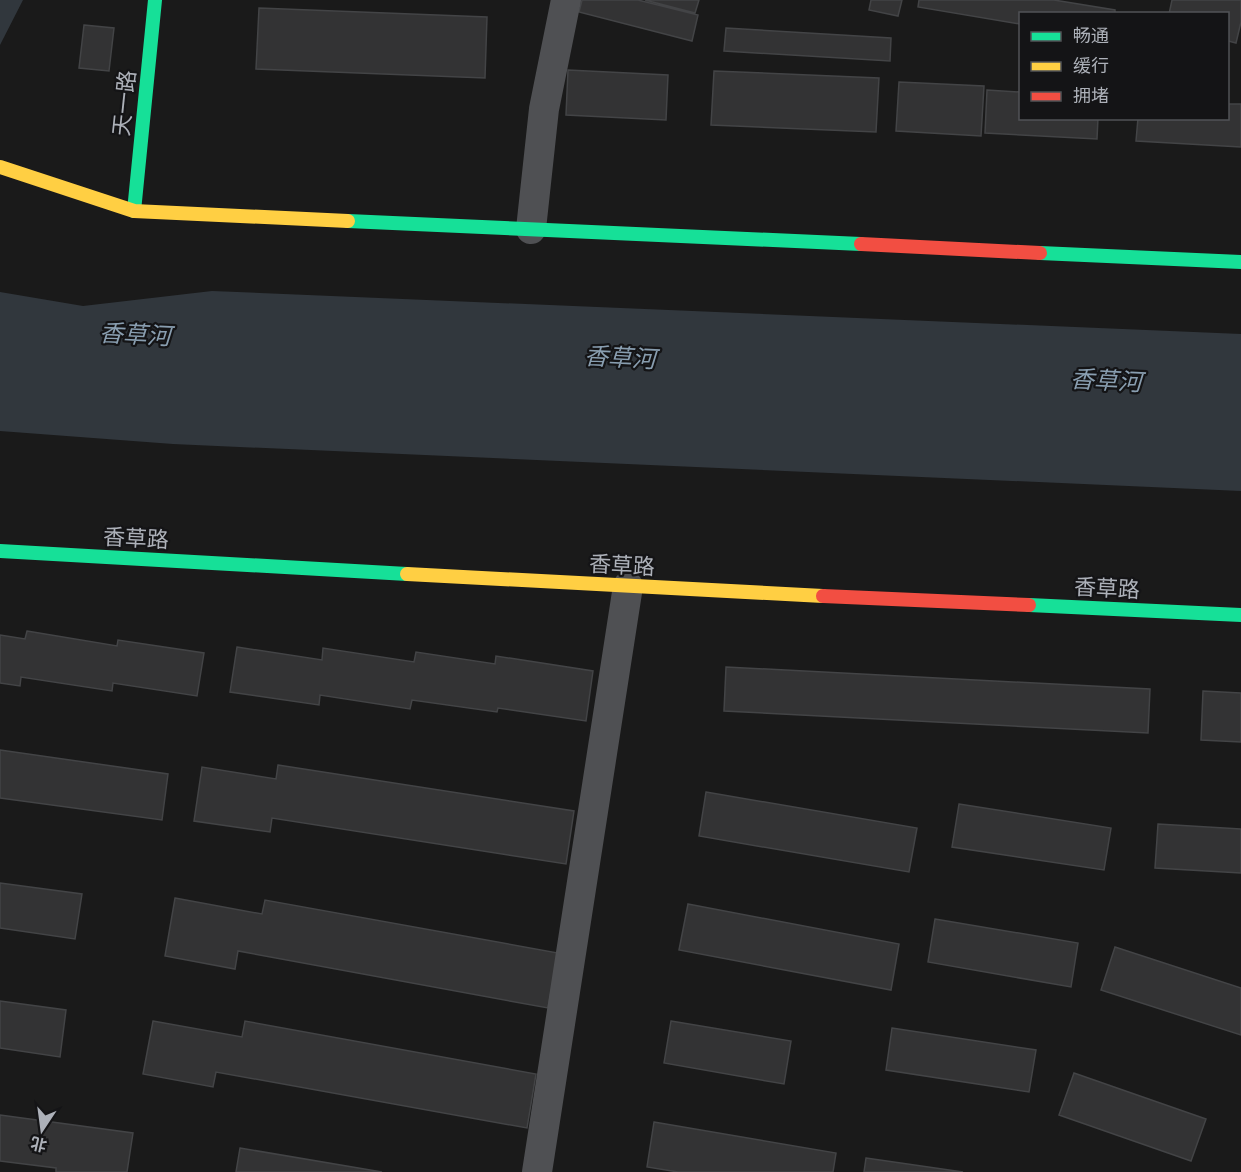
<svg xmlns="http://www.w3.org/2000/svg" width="1241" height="1172" viewBox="0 0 1241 1172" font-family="'Space Grotesk','Noto Sans SC',sans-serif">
  <rect width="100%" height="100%" fill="#1a1a1a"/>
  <path fill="#31373d" d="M0,0h23l-23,45z
    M212,291l1029,43v157l-1068,-47 -173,-13v-139l83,14z"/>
  <path fill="#333334" stroke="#434446" stroke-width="1.5" d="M582,0h56l60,15 -6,26 -113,-29z
    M645,0h54l-4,13z
    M871,0h31l-4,16 -29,-6z
    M919,0h135l61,10v4h-95v10l-102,-17z
    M1172,0h69v22l-5,21 -8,-2v-27h-59z
    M259,8l228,9 -2,61 -229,-9z
    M84,25l30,3 -5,43 -30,-3z
    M726,28l165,10 -1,23 -166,-10z
    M568,70l100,5 -2,45 -100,-5z
    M714,71l165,7 -3,54 -165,-7z
    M899,82l85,4 -3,50 -85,-5z
    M987,90l33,2v26h78l-1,21 -112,-6z
    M1228,104h13v43l-105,-6 2,-23h90z
    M27,631l90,15 1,-6 86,13 -7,43 -84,-13 -1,8 -91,-14 -1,9 -20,-3v-48l25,4z
    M237,647l85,13 1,-12 91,14 2,-10 79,12 1,-8 97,15 -7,50 -88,-13 -1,4 -85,-12 -2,9 -90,-14 -1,10 -89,-13z
    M726,667l424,22 -2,44 -424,-22z
    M1203,691l38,2v49l-40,-2z
    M0,750l168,24 -6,46 -162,-22z
    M278,765l296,46 -8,53 -294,-46 -2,14 -76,-11 8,-54 74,12z
    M706,792l211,36 -8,44 -210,-36z
    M959,804l152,24 -7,42 -152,-23z
    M1158,824l83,5v44l-86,-5z
    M0,883l82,11 -7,45 -75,-11z
    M175,898l87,16 3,-14 293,53 -10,55 -310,-57 -3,18 -70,-13z
    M688,904l211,40 -8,46 -212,-40z
    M935,919l143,24 -7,44 -143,-25z
    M1115,947l126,41v47l-140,-45z
    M0,1001l66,9 -6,47 -60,-9z
    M153,1021l89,16 3,-16 291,53 -9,54 -311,-56 -3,15 -70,-13z
    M671,1021l120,20 -7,43 -120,-21z
    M892,1028l144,22 -7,42 -143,-22z
    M1074,1073l132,46 -15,42 -132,-46z
    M0,1115l133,18 -6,39h-71v-4l-56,-7z
    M654,1122l182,31 -3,19h-155l-31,-5z
    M240,1148l142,24h-146z
    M866,1158l97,14h-99z"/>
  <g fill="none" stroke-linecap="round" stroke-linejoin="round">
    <path stroke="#4f5053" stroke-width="30" d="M531,229l13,-120 22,-109
      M537,1172l91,-586"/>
    <path stroke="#16e098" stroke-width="14" d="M134,211l21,-211
      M348,221l513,23
      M1040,253l201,9
      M0,551l407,23
      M1029,605l212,10"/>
    <path stroke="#ffcf43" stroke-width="14" d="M0,167l134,44 214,10
      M407,574l416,22"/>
    <path stroke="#f24e42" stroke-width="14" d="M861,244l179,9
      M823,596l206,9"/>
  </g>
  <g text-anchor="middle" stroke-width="4.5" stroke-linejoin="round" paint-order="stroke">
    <g font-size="22" fill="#adb1b9" stroke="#141416">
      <text transform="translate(124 103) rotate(-84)" y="8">天一路</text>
      <text transform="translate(136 538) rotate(3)" y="8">香草路</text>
      <text transform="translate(622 565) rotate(3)" y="8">香草路</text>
      <text transform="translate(1107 588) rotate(3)" y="8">香草路</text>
    </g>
    <g font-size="24" font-style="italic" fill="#899eb0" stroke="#141416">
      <text transform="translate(135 335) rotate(3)" y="8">香草河</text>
      <text transform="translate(620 358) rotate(3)" y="8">香草河</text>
      <text transform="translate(1106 381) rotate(3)" y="8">香草河</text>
    </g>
  </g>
  <rect x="1019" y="12" width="210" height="108" fill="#141416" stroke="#515357" stroke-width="1.5"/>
  <rect x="1031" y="32" width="30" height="9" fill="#16e098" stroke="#515357" stroke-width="1.5"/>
  <text x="1073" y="42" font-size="18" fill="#adb1b9">畅通</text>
  <rect x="1031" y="62" width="30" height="9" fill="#ffcf43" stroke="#515357" stroke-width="1.5"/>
  <text x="1073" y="72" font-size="18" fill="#adb1b9">缓行</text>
  <rect x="1031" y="92" width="30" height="9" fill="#f24e42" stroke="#515357" stroke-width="1.5"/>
  <text x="1073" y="102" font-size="18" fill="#adb1b9">拥堵</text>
  <g transform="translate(42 1130) rotate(193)" stroke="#141416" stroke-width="4.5" paint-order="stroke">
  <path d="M0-4.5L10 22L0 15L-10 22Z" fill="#adb1b9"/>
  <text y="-9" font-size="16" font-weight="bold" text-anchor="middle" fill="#adb1b9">北</text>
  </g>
</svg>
